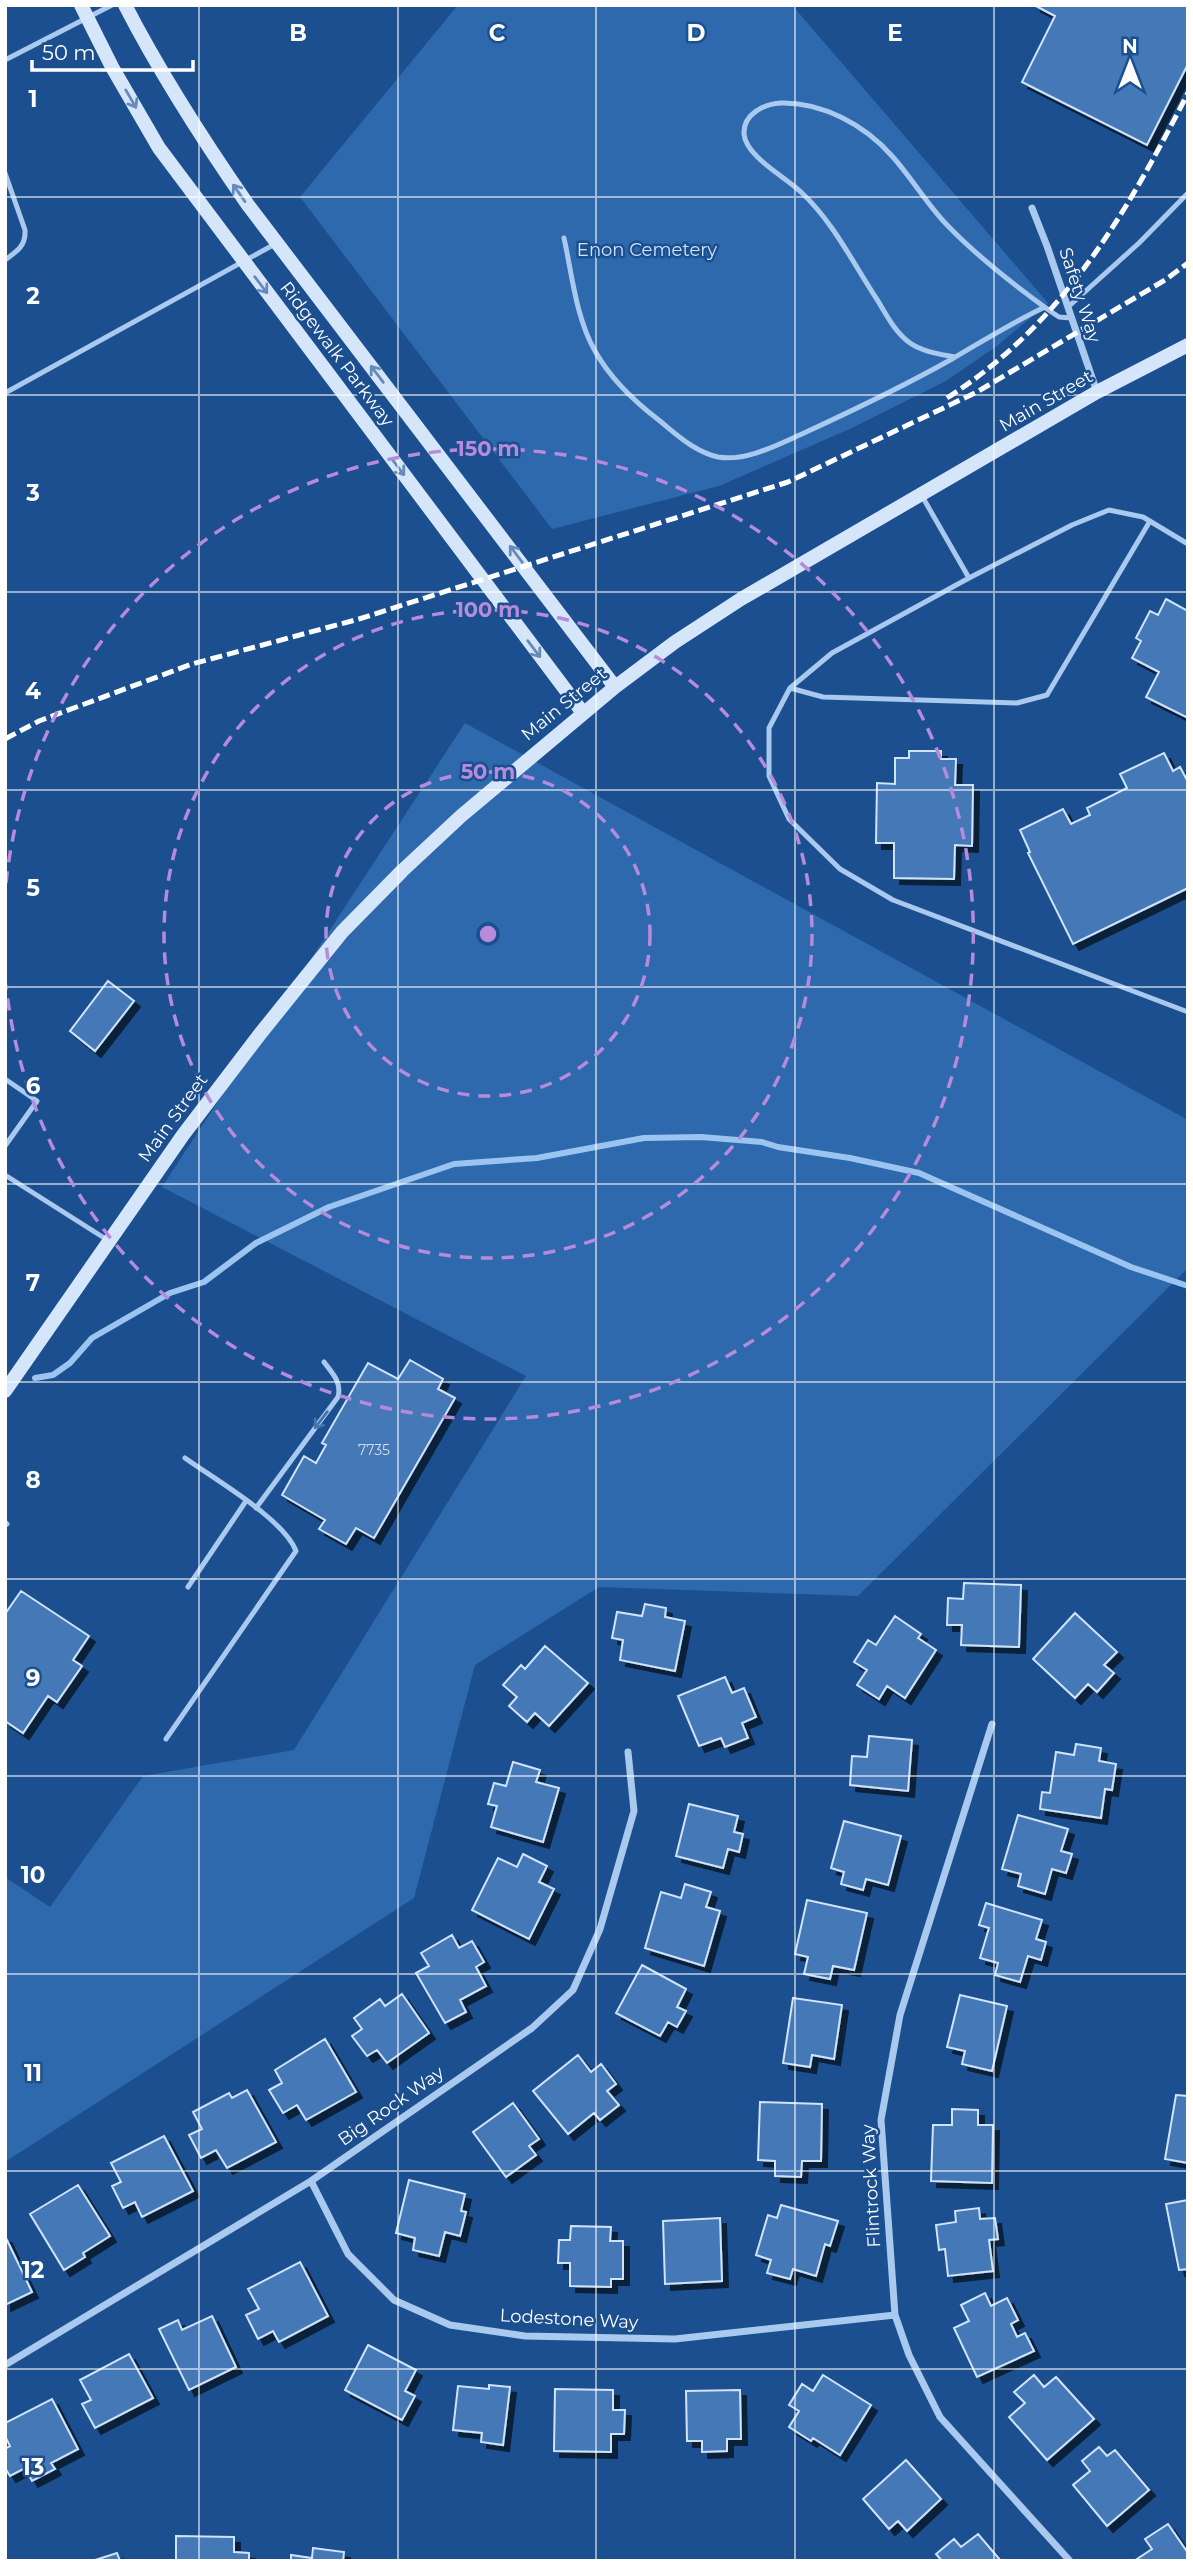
<svg xmlns="http://www.w3.org/2000/svg" width="1193" height="2566" viewBox="0 0 1193 2566" font-family="Montserrat,sans-serif">
  <defs>
    <filter id="shadow"><feDropShadow dx="6" dy="6" stdDeviation="0" flood-color="#0009"/></filter>
  </defs>
  <rect width="100%" height="100%" fill="#1b4f8f"/>
  <path fill="#2e69ad" d="M458,5h334l256,298 -51,43 -51,35 -94,47 -133,58 -167,43 -252,-332z
    M465,723l723,397v148l-330,328 -259,-9 -124,78 -61,233 -409,264v-285l45,30 93,-131 151,-26 232,-374 -364,-189z"/>
  <g fill="none" stroke-linecap="round" stroke-linejoin="round">
    <path stroke="#9cc4f0" stroke-width="6" d="M35,1378l18,-3 17,-12 22,-25 78,-45 34,-11 52,-39 73,-36 125,-43 83,-6 107,-20 57,-1 61,5 16,5 72,11 69,15 212,94 57,19"/>
  </g>
  <path fill="#4478b7" stroke="#cfe3fa" stroke-width="2" filter="url(#shadow)" d="M1034,5h154v59l-41,81 -125,-63 33,-66z
    M1166,599l22,12v107l-42,-21 13,-25 -27,-14 9,-17 -5,-3 14,-27 8,4z
    M909,751h32v8h15l-1,26h18l-1,61 -17,-1 -1,34 -60,-1v-35h-18l1,-60 18,1v-26h14z
    M1164,753l9,18 7,-4 8,15v106l-115,56 -45,-91 2,-1 -10,-22 43,-21 8,15 19,-9 -3,-7 40,-20 -7,-14z
    M108,981l26,20 -39,50 -25,-20z
    M410,1360l33,19 -5,10 17,9 -81,140 -18,-10 -10,16 -27,-15 6,-9 -43,-25 22,-39 12,7 10,-18 -4,-2 46,-80 30,16z
    M964,1583l57,2 -2,62 -58,-2 1,-20h-15l1,-27 15,1z
    M21,1591l68,45 -16,24 9,6 -25,36 -9,-6 -25,37 -18,-12v-107z
    M645,1604l21,4 -1,9 20,4 -10,50 -55,-11 3,-20 -11,-2 5,-26 25,4z
    M1075,1613l42,39 -13,13 10,8 -17,19 -9,-8 -13,14 -42,-39z
    M895,1616l26,18 -3,4 18,12 -31,48 -18,-12 -8,13 -22,-14 10,-15 -13,-8 14,-22 8,5z
    M545,1646l43,37 -39,43 -14,-13 -8,9 -18,-16 8,-9 -14,-12 18,-20 4,4z
    M725,1677l7,16 12,-5 12,29 -14,6 6,15 -23,9 -4,-9 -22,8 -21,-50z
    M869,1736l43,4 -4,51 -58,-6 2,-29 15,1z
    M1076,1744l25,4 -2,13 17,3 -4,26 -7,-1 -4,29 -61,-9 2,-17 8,1 6,-41 18,3z
    M513,1762l27,8 -4,12 23,6 -16,54 -52,-15 6,-21 -9,-2 6,-21 12,3z
    M689,1804l49,12 -4,16 9,2 -4,18 -11,-3 -5,19 -47,-12z
    M1018,1815l50,14 -7,22 11,3 -6,19 -14,-4 -7,25 -27,-8 3,-12 -19,-5z
    M844,1821l57,15 -13,49 -22,-6 -3,11 -22,-6 3,-12 -13,-4z
    M523,1854l24,12 -8,16 15,7 -25,50 -57,-29 26,-52 19,9z
    M685,1884l26,8 -5,15 14,4 -16,55 -59,-18 16,-56 20,6z
    M807,1900l60,13 -13,57 -21,-4 -3,13 -26,-5 4,-17 -13,-3z
    M986,1903l56,17 -6,19 10,3 -5,18 -13,-4 -8,26 -25,-7 3,-12 -18,-5 9,-30 -10,-3z
    M452,1935l7,13 13,-7 12,21 -8,5 10,19 -26,14 6,12 -21,11 -29,-50 13,-7 -8,-13z
    M642,1965l44,24 -9,18 9,4 -9,16 -9,-5 -8,14 -44,-23z
    M402,1994l27,39 -42,30 -10,-13 -10,6 -15,-20 10,-7 -8,-11 26,-19 5,7z
    M960,1995l47,11 -15,65 -30,-7 3,-13 -18,-4z
    M793,1998l49,7 -8,54 -22,-4 -2,12 -27,-4z
    M325,2039l31,53 -50,28 -9,-15 -14,8 -14,-23 13,-7 -7,-13z
    M578,2055l13,17 10,-8 15,20 -9,7 12,14 -19,15 -6,-7 -26,21 -35,-43z
    M247,2090l29,52 -49,26 -11,-18 -15,8 -12,-23 13,-6 -9,-17 36,-19 3,5z
    M1176,2095l12,1v67l-23,-4z
    M760,2102l62,2 -1,57h-19l-1,16 -26,-1v-15l-17,-1z
    M513,2103l26,36 -10,7 7,9 -30,22 -33,-45z
    M952,2109l26,1v15h15l-1,58 -61,-2 2,-56h19z
    M164,2136l29,55 -51,26 -7,-15 -12,6 -11,-22 9,-4 -10,-19z
    M409,2180l56,14 -4,17 5,1 -6,24 -15,-4 -6,24 -26,-6 2,-12 -19,-5z
    M78,2185l32,51 -27,17 2,4 -21,13 -34,-56z
    M1188,2200v69l-9,1 -13,-66z
    M781,2205l57,16 -8,25 -5,-2 -9,32 -23,-7 -3,10 -23,-6 4,-13 -15,-5 12,-40 9,3z
    M979,2208l1,11 15,-1 3,21 -9,1 4,31 -45,5 -3,-27 -6,1 -3,-25 20,-3 -1,-11z
    M720,2218l2,63 -57,3 -2,-63z
    M571,2226l40,1 -1,14h13v38h-12v8l-41,-1v-23h-12l1,-23h11z
    M5,2236l27,56 -27,13z
    M300,2262l28,54 -49,26 -6,-11 -15,8 -12,-24 13,-6 -11,-20z
    M985,2293l6,13 16,-8 11,22 -7,4 6,13 8,-4 9,18 -57,26 -23,-49 15,-7 -8,-16z
    M212,2316l24,51 -47,23 -30,-61 19,-9 4,10z
    M368,2345l48,25 -11,21 10,5 -13,24 -57,-30z
    M129,2354l24,44 -58,30 -13,-24 9,-4 -11,-20z
    M823,2375l48,30 -31,50 -27,-17 -2,3 -22,-14 10,-16 -10,-6 13,-21 11,7z
    M1034,2375l10,12 12,-10 38,42 -47,41 -38,-43 16,-14 -11,-11z
    M489,2385l21,2 -7,58 -22,-3 1,-9 -29,-3 5,-44 31,3z
    M555,2389l58,1v20h12l-1,24h-13v18l-57,-1z
    M740,2390l1,49h-14v12l-25,1v-11h-15l-1,-50z
    M52,2399l26,50 -27,14 4,6 -23,12 -7,-13 -15,8 -5,-8v-19l5,-3 -5,-10v-13z
    M1099,2447l8,9 8,-6 34,40 -42,36 -34,-41 17,-14 -8,-10z
    M906,2460l35,39 -34,32 -9,-10 -9,8 -26,-30z
    M1168,2524l20,29v8h-54l18,-12 -7,-10z
    M978,2534l23,27h-59l-6,-7 18,-15 7,8z
    M176,2536l58,1v15l15,1v8h-73z
    M313,2548l31,4 -1,9h-52v-6l21,3z
    M117,2553l3,8h-28z"/>
  <g fill="none" stroke-linecap="round" stroke-linejoin="round">
    <path stroke="#a9c9ee" stroke-width="5" d="M5,60l107,-55
      M5,173l20,57c1,16 -8,21 -20,30
      M564,238c8,36 12,80 31,113 15,27 40,51 65,70 17,14 35,31 58,36 28,5 61,-13 86,-24 50,-23 100,-47 148,-74 31,-18 61,-37 93,-52
      M1068,307l71,-64 49,-50
      M955,357c-15,-3 -32,-5 -45,-14 -15,-11 -23,-27 -32,-42 -24,-36 -44,-78 -76,-108 -16,-16 -56,-36 -58,-59 -1,-20 20,-30 37,-31 41,-1 84,22 111,53 20,22 35,49 56,70 31,32 66,59 102,85l9,6 12,1
      M5,393l270,-149
      M922,496l47,82 103,-53 37,-15 34,7 45,27
      M969,578l-137,75 -42,35 -21,40v48l20,43 51,50 53,31 295,112
      M790,688l33,9 194,6 30,-8 103,-174
      M5,1079l32,22 -32,45
      M5,1175l104,66
      M256,1508l82,-111c4,-15 -6,-24 -14,-35
      M5,1522l2,2
      M188,1587l58,-86
      M166,1739l130,-188c-12,-32 -82,-72 -111,-93"/>
    <path stroke="#a9c9ee" stroke-width="7" d="M1032,208l15,38 50,146
      M992,1724l-92,291 -19,105 14,195 14,40 31,62 130,144
      M311,2181l37,73 46,46 56,25 75,11 150,3 220,-24
      M5,2365l306,-184 221,-153 41,-38 27,-61 34,-118 -6,-59"/>
    <path stroke="#d6e6fa" stroke-width="14" d="M81,5l31,62 47,81 424,565
      M125,5c36,70 78,135 123,200l367,482
      M5,1391l178,-256 77,-101 82,-102 60,-61 59,-55 154,-129 60,-45 66,-43 356,-207 91,-47"/>
    <path stroke="#fff" stroke-width="5" stroke-dasharray="12 5" stroke-linecap="butt" d="M947,398c117,-75 179,-184 241,-305
      M5,739l34,-18 153,-57 167,-45 429,-137 189,-90 188,-112 23,-17"/>
  </g>
  <defs><path id="oneway-shaft" d="M-6 0H5M1.5-3L5.5 0L1.5 3" fill="none" stroke-width="1.6" stroke-linecap="round" stroke-linejoin="round" transform="scale(1.75)"/></defs>
  <g stroke="#668bba">
    <use href="#oneway-shaft" transform="translate(131 99) rotate(60)"/>
    <use href="#oneway-shaft" transform="translate(239 193) rotate(-125)"/>
    <use href="#oneway-shaft" transform="translate(261 285) rotate(53)"/>
    <use href="#oneway-shaft" transform="translate(377 374) rotate(-127)"/>
    <use href="#oneway-shaft" transform="translate(398 467) rotate(53)"/>
    <use href="#oneway-shaft" transform="translate(516 554) rotate(-127)"/>
    <use href="#oneway-shaft" transform="translate(534 649) rotate(53)"/>
  </g>
  <use stroke="#4674ac" href="#oneway-shaft" transform="translate(321 1420) rotate(127)"/>
  <path fill="none" stroke="#fff" stroke-width="2" stroke-opacity="0.55" d="M199,5v2556M398,5v2556M596,5v2556M795,5v2556M994,5v2556M5,197h1183M5,395h1183M5,592h1183M5,790h1183M5,987h1183M5,1184h1183M5,1382h1183M5,1579h1183M5,1776h1183M5,1974h1183M5,2171h1183M5,2369h1183"/>
  <g fill="none" stroke="#b68bdc" stroke-width="3.5" stroke-dasharray="12 9">
    <circle cx="488" cy="934" r="162"/>
    <circle cx="488" cy="934" r="324"/>
    <path d="M6 883A485 485 0 1 1 6 985"/>
  </g>
  <g text-anchor="middle" stroke-width="5" stroke-linejoin="round" paint-order="stroke">
    <g font-size="14" fill="#d0dded">
      <text x="374" y="1455">7735</text>
    </g>
    <g font-size="18" fill="#cfe3fa" stroke="#1b4f8f">
      <text x="647" y="256">Enon Cemetery</text>
    </g>
    <g font-size="18" fill="#fff" stroke="#1b4f8f">
      <text transform="translate(1080 295) rotate(72)" y="6">Safety Way</text>
      <text transform="translate(337 354) rotate(53)" y="6">Ridgewalk Parkway</text>
      <text transform="translate(1046 401) rotate(-30)" y="6">Main Street</text>
      <text transform="translate(564 704) rotate(-39)" y="6">Main Street</text>
      <text transform="translate(173 1118) rotate(-54)" y="6">Main Street</text>
      <text transform="translate(391 2106) rotate(-35)" y="6">Big Rock Way</text>
      <text transform="translate(871 2186) rotate(-93)" y="6">Flintrock Way</text>
      <text transform="translate(569 2319) rotate(3)" y="6">Lodestone Way</text>
    </g>
  </g>
  <g font-size="23" text-anchor="middle" font-weight="bold" fill="#fff" stroke="#1b4f8f" stroke-width="5" stroke-linejoin="round" paint-order="stroke">
    <text x="298" y="41">B</text>
    <text x="497" y="41">C</text>
    <text x="696" y="41">D</text>
    <text x="895" y="41">E</text>
    <text x="33" y="107">1</text>
    <text x="33" y="304">2</text>
    <text x="33" y="501">3</text>
    <text x="33" y="699">4</text>
    <text x="33" y="896">5</text>
    <text x="33" y="1094">6</text>
    <text x="33" y="1291">7</text>
    <text x="33" y="1488">8</text>
    <text x="33" y="1686">9</text>
    <text x="33" y="1883">10</text>
    <text x="33" y="2081">11</text>
    <text x="33" y="2278">12</text>
    <text x="33" y="2475">13</text>
  </g>
  <circle cx="488" cy="934" r="10" fill="#b68bdc" stroke="#1b4f8f" stroke-width="3.5"/>
  <g font-size="21" text-anchor="middle" font-weight="bold" fill="#b68bdc" stroke="#1b4f8f" stroke-width="5" stroke-linejoin="round" paint-order="stroke">
    <text x="488" y="456">150 m</text>
    <text x="488" y="617">100 m</text>
    <text x="488" y="779">50 m</text>
  </g>
  <rect width="1193" height="2566" fill="none" stroke="#ffffff" stroke-width="14"/>
  <g transform="translate(1130 63)" stroke="#1b4f8f" stroke-width="5" paint-order="stroke">
  <path d="M0-5L12 26L0 18L-12 26Z" fill="#ffffff"/>
  <text y="-10" font-size="19" font-weight="bold" text-anchor="middle" fill="#ffffff">N</text>
  </g>
  <path d="M32 60v10h161v-10" fill="none" stroke="#ffffff" stroke-width="3.5"/>
  <text x="42" y="60" font-size="21" fill="#ffffff" stroke="#1b4f8f" stroke-width="5" paint-order="stroke">50 m</text>
</svg>
